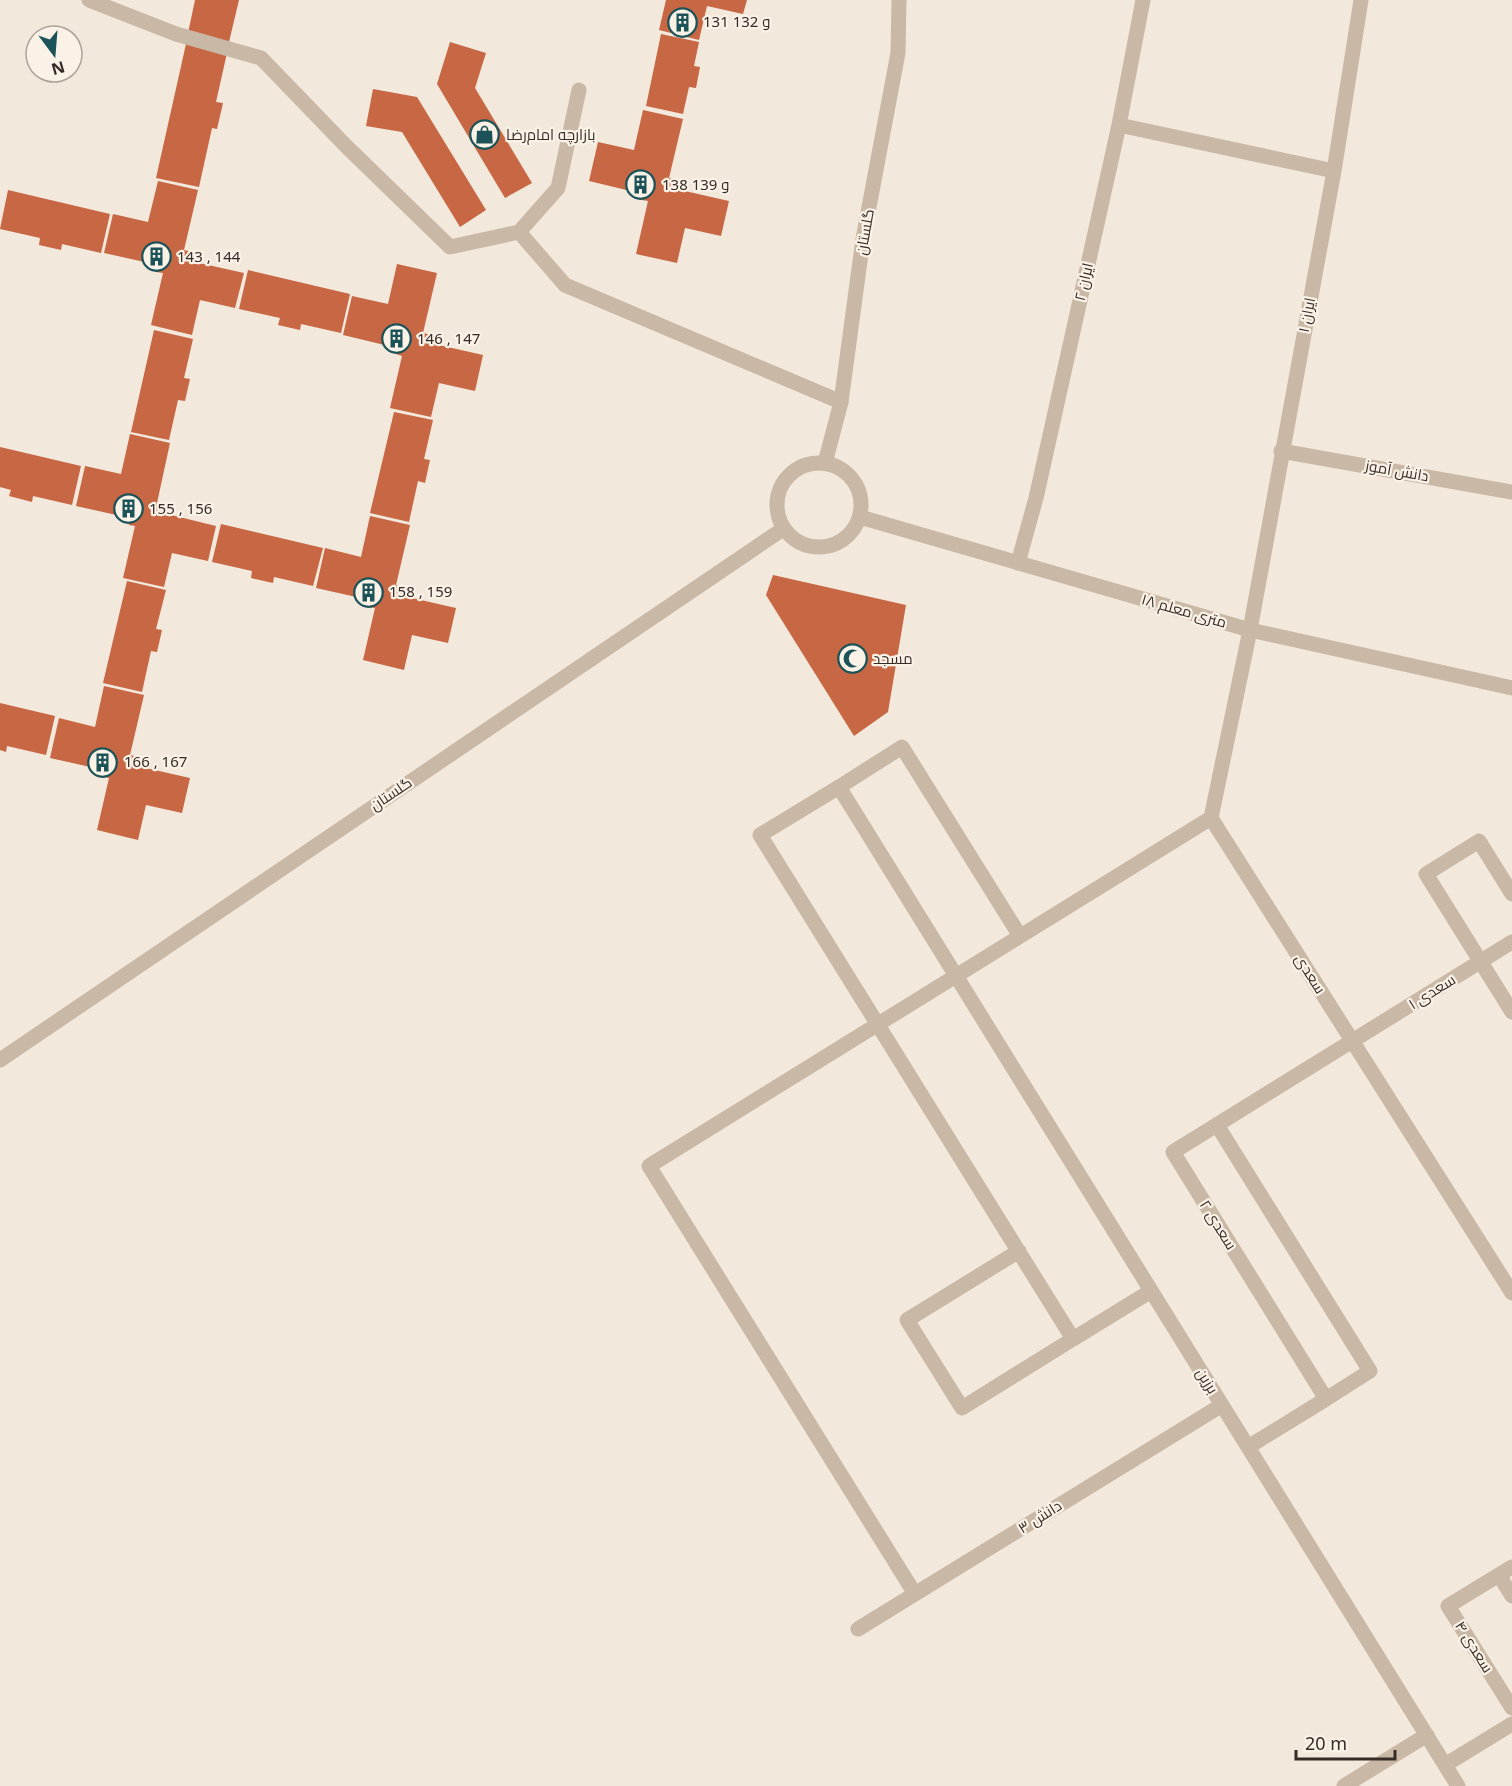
<svg xmlns="http://www.w3.org/2000/svg" width="1512" height="1786" viewBox="0 0 1512 1786" font-family="'Noto Sans',Cairo,sans-serif">
  <rect width="100%" height="100%" fill="#f2e8db"/>
  <path fill="#c76743" d="M195,0h44l-10,42 -41,-9z
    M666,0h81l-4,14 -36,-8 -8,34 -40,-10z
    M661,34l38,8 -5,24 6,1 -4,21 -7,-1 -6,27 -37,-8z
    M188,35l41,9 -13,58 7,1 -6,26 -5,-1 -13,59 -43,-9z
    M450,42l36,11 -11,35 57,95 -27,15 -68,-114z
    M373,89l44,8 69,113 -26,17 -58,-95 -36,-6z
    M643,110l40,9 -14,59 9,2 -2,9 53,12 -8,35 -36,-8 -8,35 -41,-9 12,-53 -6,-1 1,-6 -54,-13 9,-39 36,8z
    M158,181l40,9 -14,60 8,2 -2,9 54,12 -9,35 -35,-8 -8,35 -41,-10 12,-52 -7,-1 2,-7 -54,-12 9,-39 35,8z
    M8,190l102,24 -9,39 -39,-9 -1,6 -22,-5 1,-7 -40,-9z
    M397,264l40,9 -14,60 9,2 -2,8 53,12 -8,36 -36,-8 -8,34 -41,-9 12,-52 -6,-2 1,-6 -54,-13 9,-39 36,8z
    M248,270l102,24 -9,39 -40,-9 -1,6 -22,-5 2,-7 -41,-9z
    M154,330l39,9 -9,39 6,1 -5,22 -7,-1 -9,40 -38,-8z
    M394,412l39,8 -9,39 6,1 -5,23 -7,-2 -9,41 -39,-9z
    M130,434l40,9 -13,60 8,2 -2,8 53,13 -8,35 -36,-8 -8,34 -41,-9 12,-52 -6,-1 1,-7 -54,-12 9,-40 36,8z
    M0,447l81,19 -9,39 -39,-9 -1,6 -23,-6 2,-6 -11,-3z
    M370,516l40,9 -14,60 8,2 -1,9 53,12 -8,35 -36,-8 -8,35 -41,-10 12,-52 -7,-1 2,-7 -54,-12 9,-40 36,9z
    M221,524l102,24 -10,38 -39,-9 -1,6 -22,-5 1,-7 -40,-9z
    M773,575l133,30 -18,107 -34,24 -88,-141z
    M127,581l39,9 -10,39 6,1 -5,22 -6,-1 -9,41 -39,-9z
    M104,686l40,9 -14,60 9,2 -2,9 53,12 -8,35 -36,-8 -8,35 -41,-10 12,-52 -6,-1 1,-7 -54,-12 9,-40 36,9z
    M0,703l55,13 -9,39 -39,-9 -1,6 -6,-2z"/>
  <g fill="none" stroke-linecap="round" stroke-linejoin="round">
    <path stroke="#cab8a6" stroke-width="15" d="M89,0l87,34 85,24 85,88 104,101 69,-15
      M1361,0l-27,171 -84,459 -39,188 301,475
      M579,90l-21,98 -39,44 46,53 276,117
      M1119,125l215,46
      M1281,451l231,41
      M1018,563l18,-65 83,-373 24,-125
      M839,787l-79,48 313,504 78,-48
      M1512,894l-33,-53 -53,33 86,138
      M1020,936l-118,-189 -63,40 619,999
      M1217,1125l153,246 -44,28
      M1019,1251l-112,69 55,88 111,-69
      M1248,1447l78,-48 -153,-247 339,-210
      M1512,1567l-64,39 64,102
      M1499,1575l13,21
      M915,1594l-266,-428 562,-348
      M858,1629l364,-224
      M1445,1765l67,-41
      M1344,1786l83,-51"/>
    <path stroke="#cab8a6" stroke-width="15" d="M825,463l16,-61 22,-163 35,-186 1,-53
      M777 505a42 42 0 1 1 84 0a42 42 0 1 1-84 0Z
      M860,517l390,113 262,58
      M0,1060l783,-531"/>
  </g>
  <defs>
    <symbol id="building-ring" viewBox="-11 -11 22 22"><circle r="9.5" fill="#faf2e7" stroke="#1c5358" stroke-width="1.5"/><path d="M-4-6H4V6H1V3H-1V6H-4ZM-2.5-4.3h1.7v1.8h-1.7ZM.8-4.3h1.7v1.8H.8ZM-2.5-1h1.7V.8h-1.7ZM.8-1h1.7V.8H.8Z" fill="#1c5358"/></symbol>
    <symbol id="shop-ring" viewBox="-11 -11 22 22"><circle r="9.5" fill="#faf2e7" stroke="#1c5358" stroke-width="1.5"/><path d="M-5-2.5h2.3a2.7 3.5 0 0 1 5.4 0H5L5.5 6h-11ZM-1.5-2.5h3a1.5 2.3 0 0 0-3 0Z" fill="#1c5358"/></symbol>
    <symbol id="mosque-ring" viewBox="-11 -11 22 22"><circle r="9.5" fill="#faf2e7" stroke="#1c5358" stroke-width="1.5"/><path d="M3.5-4.9A6 6 0 1 0 3.5 4.9A5 5 0 1 1 3.5-4.9Z" fill="#1c5358"/></symbol>
  </defs>
  <g fill-rule="evenodd">
    <use href="#building-ring" x="666" y="6" width="33" height="33"/>
    <use href="#shop-ring" x="468" y="118" width="33" height="33"/>
    <use href="#building-ring" x="624" y="168" width="33" height="33"/>
    <use href="#building-ring" x="140" y="240" width="33" height="33"/>
    <use href="#building-ring" x="380" y="322" width="33" height="33"/>
    <use href="#building-ring" x="112" y="492" width="33" height="33"/>
    <use href="#building-ring" x="352" y="576" width="33" height="33"/>
    <use href="#mosque-ring" x="836" y="642" width="33" height="33"/>
    <use href="#building-ring" x="86" y="746" width="33" height="33"/>
  </g>
  <g text-anchor="middle" stroke-width="4.5" stroke-linejoin="round" paint-order="stroke">
    <g font-size="15" fill="#362c27" stroke="#faf2e7" text-anchor="start">
      <text x="703" y="27">131 و 132</text>
      <text x="506" y="140">بازارچه امام‌رضا</text>
      <text x="662" y="190">138 و 139</text>
      <text x="177" y="262">143 , 144</text>
      <text x="417" y="344">146 , 147</text>
      <text x="149" y="514">155 , 156</text>
      <text x="389" y="597">158 , 159</text>
      <text x="873" y="664">مسجد</text>
      <text x="124" y="767">166 , 167</text>
    </g>
    <g font-size="15" fill="#362c27" stroke="#faf2e7">
      <text transform="translate(865 232) rotate(-80)" y="5">گلستان</text>
      <text transform="translate(1084 282) rotate(-77)" y="5">ایران ۲</text>
      <text transform="translate(1307 315) rotate(-79)" y="5">ایران ۱</text>
      <text transform="translate(1397 471) rotate(10)" y="5">دانش آموز</text>
      <text transform="translate(1184 611) rotate(16)" y="5">۱۸ متری معلم</text>
      <text transform="translate(391 794) rotate(-34)" y="5">گلستان</text>
      <text transform="translate(1310 974) rotate(58)" y="5">سعدی</text>
      <text transform="translate(1432 992) rotate(-32)" y="5">سعدی ۱</text>
      <text transform="translate(1218 1225) rotate(58)" y="5">سعدی ۲</text>
      <text transform="translate(1207 1381) rotate(58)" y="5">برزین</text>
      <text transform="translate(1040 1517) rotate(-32)" y="5">دانش ۳</text>
      <text transform="translate(1474 1647) rotate(58)" y="5">سعدی ۴</text>
    </g>
  </g>
  <g transform="translate(54 54) rotate(164)"><circle r="28" fill="#faf2e7" stroke="#aca39a" stroke-width="1.5"/>
  <path d="M0-4.5L10 22L0 15L-10 22Z" fill="#1c5358"/>
  <text y="-9" font-size="16" font-weight="bold" text-anchor="middle" fill="#362c27">N</text>
  </g>
  <path d="M1296 1750v9h99v-9" fill="none" stroke="#362c27" stroke-width="3"/>
  <text x="1305" y="1750" font-size="18" fill="#362c27" stroke="#faf2e7" stroke-width="4.5" paint-order="stroke">20 m</text>
</svg>
